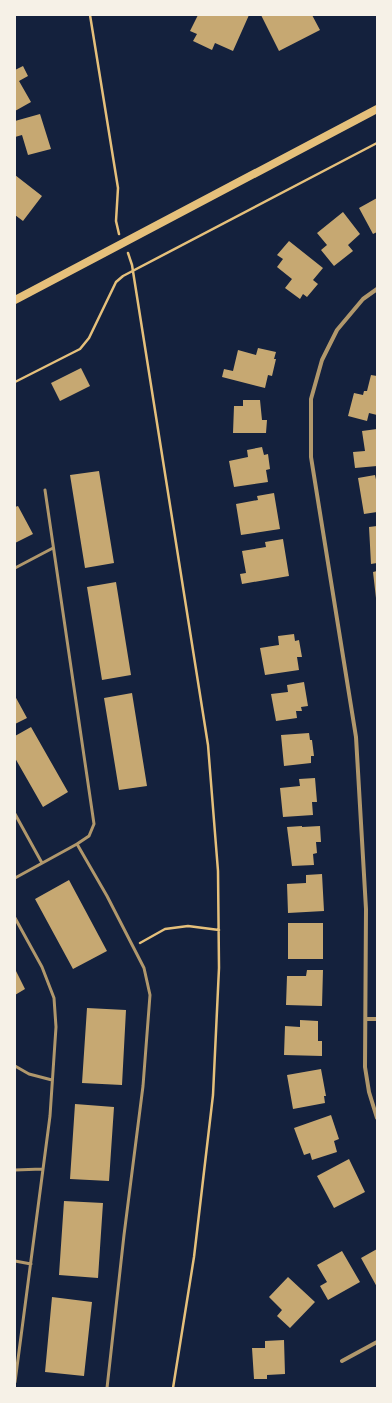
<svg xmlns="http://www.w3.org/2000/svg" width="392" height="1403" viewBox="0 0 392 1403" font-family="'Archivo Narrow',sans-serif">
  <rect width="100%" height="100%" fill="#14213d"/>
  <path fill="#c6a872" d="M198,15h51l-16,36 -18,-8 -3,7 -19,-9 4,-7 -7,-3z
    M261,15h51l8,15 -41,21z
    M23,66l5,10 -9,5 12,21 -16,9v-41z
    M40,114l11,35 -23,6 -6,-20 -7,2v-16z
    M15,175l27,21 -19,25 -8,-6z
    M377,198v34l-4,2 -14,-26z
    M343,212l17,22 -12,11 5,6 -19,15 -13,-16 6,-5 -10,-12z
    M289,241l34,27 -10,12 5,4 -11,13 -4,-3 -3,5 -15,-11 7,-9 -15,-12 6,-8 -6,-4z
    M258,348l18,4 -2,7h2l-4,17 -4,-1 -3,13 -43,-11 2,-8 9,2 5,-21 18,5z
    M81,368l9,18 -30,15 -9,-18z
    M371,375l6,1v39l-8,-2 -2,8 -19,-5 6,-23 9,2 1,-4h3z
    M243,400h17l2,20h5l-1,13h-33l1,-27h9z
    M377,429v37l-22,2 -2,-16 12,-1 -3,-20z
    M262,447l2,8 4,-1 2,15 -4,1 2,12 -34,5 -5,-26 19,-4 -1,-7z
    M99,471l15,92 -29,5 -15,-93z
    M375,475l2,9v28l-13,2 -6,-36z
    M274,493l6,36 -39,6 -5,-31 22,-4 -1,-4z
    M18,506l15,28 -18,9v-36z
    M377,526v37l-6,1 -2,-37z
    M283,539l6,37 -47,8 -2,-10 6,-1 -4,-22 24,-4 -1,-5z
    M377,571v27h-1l-3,-26z
    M116,582l15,93 -29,5 -15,-93z
    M294,634l1,7 4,-1 3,17h-5l2,13 -34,5 -5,-27 19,-3 -1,-9z
    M304,682l4,24 -7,1 1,4h-6l1,7 -21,3 -5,-27 17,-2 -1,-7z
    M132,693l15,93 -28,4 -15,-92z
    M15,696l12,22 -12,6z
    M31,727l37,65 -25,15 -28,-49v-22z
    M309,733l1,7h2l2,16h-3v7l-27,3 -3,-31z
    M315,778l2,24h-5l1,13 -30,2 -3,-29 20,-2 -1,-7z
    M302,826v1l18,-1 1,16h-5l1,11 -4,1 1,11 -22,1 -5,-39z
    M322,874l2,37 -36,2 -1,-29 19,-1v-8z
    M69,880l38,71 -34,18 -38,-70z
    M288,923h35v36h-35z
    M15,969l10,20 -10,6z
    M307,970h16l-1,36 -36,-1 1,-29h19z
    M87,1008l39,2 -4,75 -40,-2z
    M300,1020l18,1v20h4v15l-38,-1 1,-29 15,1z
    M321,1069l5,27h-2l1,7 -32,6 -6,-34z
    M75,1104l39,3 -5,74 -39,-2z
    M331,1115l8,24 -5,2 3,11 -25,8 -2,-7 -6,2 -10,-27z
    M349,1159l16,33 -31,16 -17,-32z
    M64,1201l39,2 -5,75 -39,-3z
    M377,1249v38l-16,-29z
    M342,1251l18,31 -32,18 -8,-14 7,-4 -10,-17z
    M288,1277l27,25 -25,26 -13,-12 5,-6 -13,-13z
    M52,1297l40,5 -8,74 -39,-4z
    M284,1340l1,34 -18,1v4h-13l-2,-31h13v-7z"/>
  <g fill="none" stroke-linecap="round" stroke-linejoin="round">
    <path stroke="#e5c07b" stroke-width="2.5" d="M90,15l28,173 -2,33 3,13
      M128,253l4,12 76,480 10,126 1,97 -6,127 -19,162 -21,131
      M15,382l65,-33 9,-11 27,-56 7,-6 254,-133
      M140,943l25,-14 23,-3 31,4"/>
    <path stroke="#b1986c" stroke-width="3" d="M45,490l49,334 -5,12 -12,8 30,52 37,72 6,27 -7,91 -19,149 -17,153
      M15,568l38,-20
      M15,814l27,49
      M15,878l62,-34
      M15,918l27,49 12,31 2,29 -6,89 -35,266
      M15,1066l14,8 23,6
      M15,1170l27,-1
      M15,1261l16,3"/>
    <path stroke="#b1986c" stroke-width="4" d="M377,289l-14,10 -26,31 -15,30 -11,39v58l45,280 10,172 -1,158 4,25 8,26
      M366,1019h11
      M342,1361l35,-19"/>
    <path stroke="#e5c07b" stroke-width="8" d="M15,300l362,-191"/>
  </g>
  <rect width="392" height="1403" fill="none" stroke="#f6f1e7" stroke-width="32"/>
</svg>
